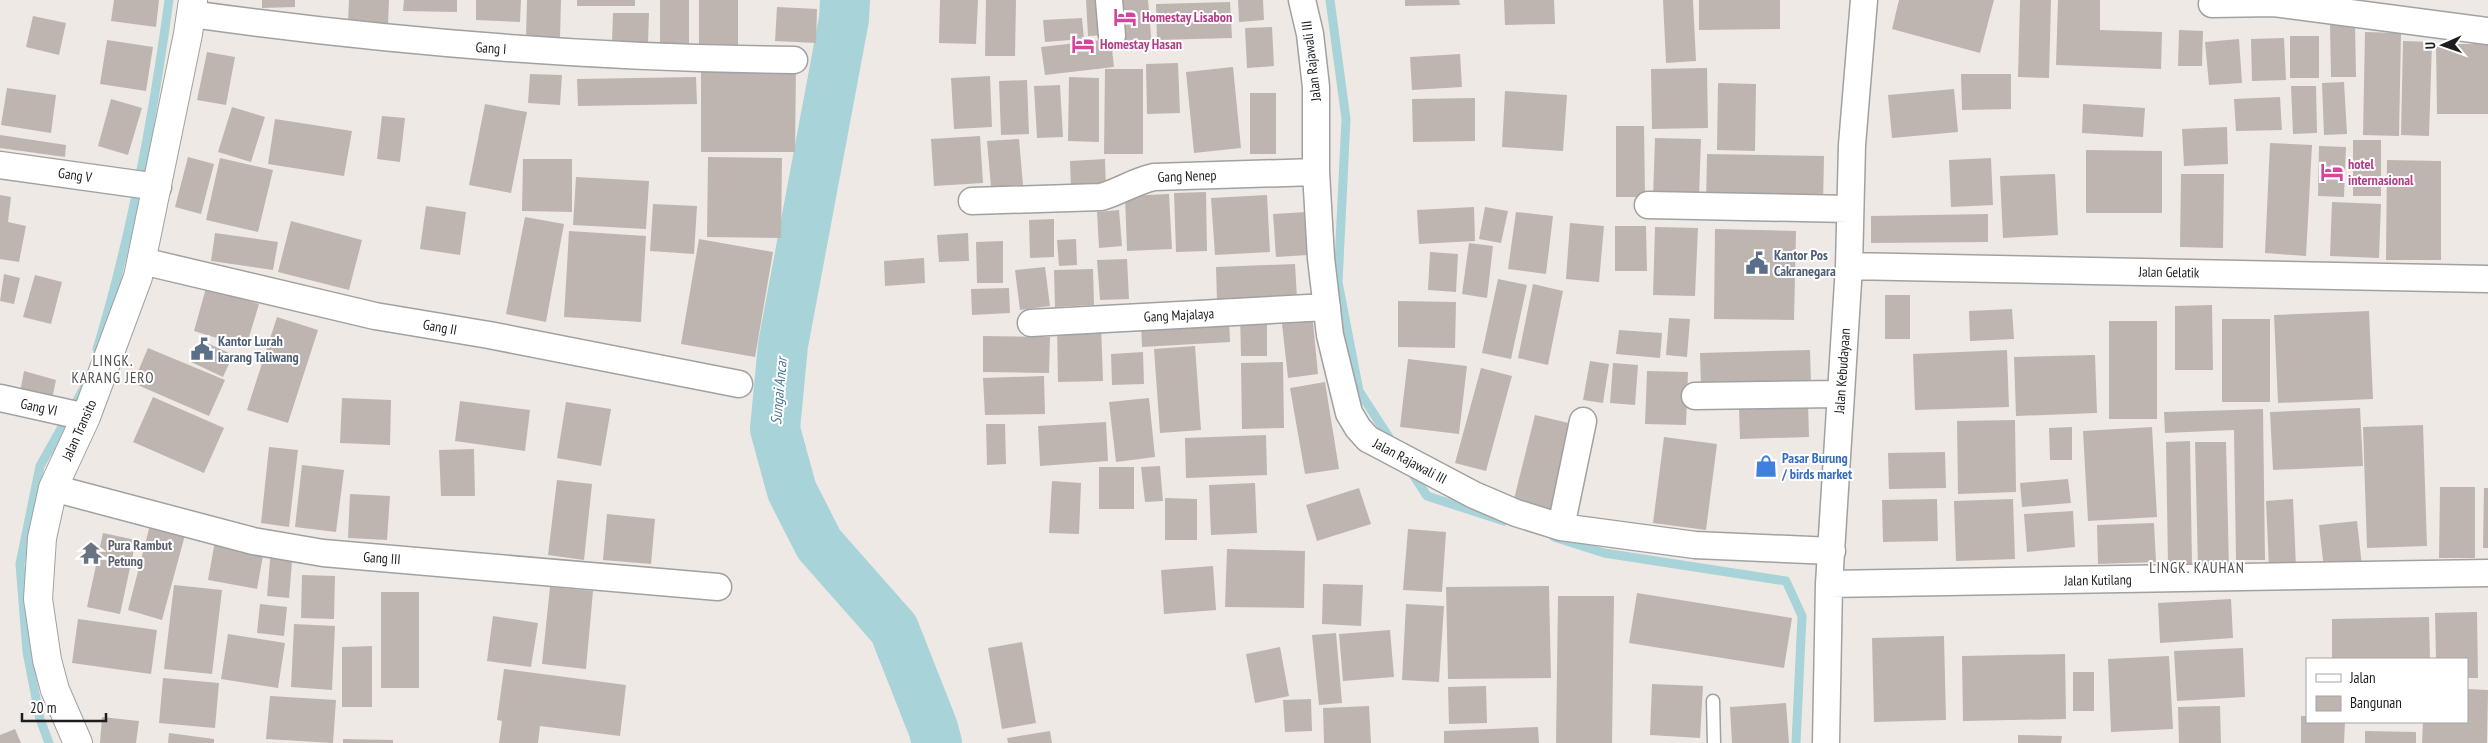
<svg xmlns="http://www.w3.org/2000/svg" width="2488" height="743" viewBox="0 0 2488 743" font-family="'PT Sans Narrow',sans-serif">
  <rect width="100%" height="100%" fill="#eee9e4"/>
  <g fill="none" stroke-linecap="round" stroke-linejoin="round">
    <path stroke="#a8d3d8" stroke-width="9" d="M1330,0l16,119 -8,163 21,109 33,51
      M97,349c35,-114 56,-231 72,-349
      M1410,470l17,26 77,25
      M1554,537l50,16 182,28 16,35 -6,127
      M49,743l-9,-24 -13,-67 -7,-88 20,-98 44,-78"/>
    <path stroke="#a8d3d8" stroke-width="50" d="M845,0l-1,19 -61,326 -8,84 17,62 27,53 75,85 39,99 4,15"/>
  </g>
  <path fill="#beb5b1" d="M114,0h45l-3,27 -45,-6z
    M262,0h33v7l-33,1z
    M349,0h40l-1,24 -40,-2z
    M404,0h53v12l-54,-1z
    M476,0h45l-1,22 -44,-2z
    M527,0h34l-1,38 -34,-1z
    M577,0h58v6h-58z
    M660,0h29v43h-29z
    M699,0h39v46l-39,-1z
    M940,0h38l-2,44 -37,-1z
    M986,0h30l-1,56h-30z
    M1086,0h21l2,35 -21,1z
    M1111,0h37l4,47 -37,3z
    M1238,0h25l1,20 -25,2z
    M1405,0h54l1,5 -55,1z
    M1504,0h50l1,24 -50,1z
    M1663,0h30l3,61 -30,2z
    M1699,0h81v29l-81,1z
    M1899,0h95l-14,53 -88,-24z
    M2020,0h31l-2,78 -31,-1z
    M2058,0h42v30l62,2 -1,37 -105,-4z
    M1230,2l2,36 -75,2 -1,-36z
    M777,7l40,2 -1,34 -41,-2z
    M613,13h36l-1,31 -36,-1z
    M33,16l33,7 -7,32 -33,-8z
    M1082,18l2,21 -39,3 -2,-22z
    M2355,22l1,55h-25l-1,-54z
    M1272,27l2,39 -27,2 -2,-40z
    M2179,30l24,1 -1,35h-24z
    M2365,32l36,1 -2,103 -36,-1z
    M2290,36h29v42h-29z
    M2284,38l2,42 -34,1 -1,-42z
    M1111,39l3,28 -69,8 -4,-28z
    M2239,39l3,44 -33,2 -4,-43z
    M107,40l46,7 -7,44 -46,-7z
    M2403,41l29,1 -3,94 -28,-1z
    M2436,44h52v70h-51z
    M207,52l28,5 -9,48 -29,-5z
    M1460,54l2,33 -50,3 -2,-33z
    M1178,63l2,50 -33,1 -1,-50z
    M701,65h95l-1,87h-94z
    M1233,67l8,81 -47,5 -8,-81z
    M1707,68l1,60 -56,1 -1,-60z
    M1105,69h38v85h-39z
    M530,74l32,1 -2,30 -32,-2z
    M1961,74h50v35l-49,1z
    M990,76l2,51 -38,2 -3,-51z
    M696,77l1,27 -119,2 -1,-27z
    M1069,77l30,1v64l-31,-1z
    M1027,80l2,54 -28,1 -2,-54z
    M2344,82l3,52 -23,1 -2,-52z
    M1718,83l38,1 -1,67 -38,-1z
    M1060,85l3,52 -26,1 -3,-52z
    M2291,86h25l1,47 -24,1z
    M7,88l49,7 -5,38 -50,-8z
    M1954,89l4,43 -66,6 -4,-43z
    M1505,91l62,4 -4,56 -61,-4z
    M1250,93h26v61h-26z
    M2280,97l2,33 -46,1 -2,-32z
    M1475,98v43l-62,1 -1,-43z
    M111,99l31,9 -14,47 -30,-9z
    M485,104l42,8 -16,81 -42,-8z
    M2083,104l62,4 -2,29 -61,-4z
    M232,107l33,10 -14,45 -33,-10z
    M382,116l23,2 -5,44 -23,-3z
    M275,119l77,12 -8,45 -76,-12z
    M1616,126h28l1,71h-29z
    M2227,127l1,37 -44,2 -2,-37z
    M0,135l66,10 -1,12 -65,-9z
    M980,136l3,47 -49,3 -3,-47z
    M1655,138l46,1 -2,59 -46,-1z
    M1019,139l4,46 -32,2 -4,-46z
    M2353,140h28v56h-28z
    M2270,143l42,2 -6,111 -41,-3z
    M2319,146l27,1 -2,50 -26,-1z
    M2086,150l76,1v62h-76z
    M1707,154l117,2 -1,50 -117,-2z
    M188,157l26,7 -13,50 -26,-7z
    M708,157l74,1 -1,80 -74,-1z
    M220,158l53,12 -15,62 -52,-12z
    M1991,158l2,47 -42,2 -2,-47z
    M523,159h49v53l-50,-1z
    M1105,159l1,30 -35,1 -1,-29z
    M2387,160l54,1v99h-55z
    M2055,174l3,61 -55,3 -3,-62z
    M2181,174h43l-1,74 -43,-1z
    M576,177l73,4 -3,48 -73,-4z
    M1206,192l1,59 -31,1 -2,-59z
    M1169,194l3,55 -45,2 -2,-55z
    M0,195l11,2 -3,25 18,4 -7,36 -19,-3z
    M1267,195l3,57 -55,3 -4,-57z
    M2332,202l49,2 -2,54 -49,-2z
    M653,204l44,2 -3,48 -44,-3z
    M426,206l40,6 -6,43 -40,-6z
    M1474,207l1,34 -56,3 -2,-34z
    M1485,207l23,4 -7,32 -22,-4z
    M1119,210l3,36 -23,2 -2,-36z
    M1306,212l2,43 -32,2 -3,-43z
    M1516,212l37,4 -7,58 -38,-5z
    M1988,214v28l-117,1v-27z
    M525,217l39,7 -18,98 -40,-8z
    M1054,219v38l-24,1 -1,-38z
    M291,221l71,19 -13,50 -71,-18z
    M1570,223l34,3 -5,56 -33,-3z
    M1615,226h31l1,45h-32z
    M1655,227l43,1 -3,68 -42,-1z
    M1715,229l81,2 -2,89 -80,-1z
    M569,231l77,5 -5,86 -77,-5z
    M215,233l63,9 -5,28 -62,-9z
    M968,233l1,28 -30,1 -2,-27z
    M699,239l74,13 -18,105 -74,-13z
    M1076,239l1,26 -18,1 -2,-26z
    M1003,241v42h-26l-1,-41z
    M1469,243l24,3 -6,52 -25,-4z
    M1430,252l28,2 -2,38 -28,-2z
    M924,258l1,25 -40,3 -1,-25z
    M1127,259l2,40 -29,1 -3,-40z
    M1295,264l2,34 -80,3 -1,-34z
    M1045,267l5,39 -30,4 -5,-40z
    M1093,269l1,36 -39,2 -1,-37z
    M4,274l16,4 -6,26 -14,-3z
    M35,275l27,7 -11,42 -28,-7z
    M1498,279l29,6 -16,74 -29,-6z
    M1533,284l30,7 -15,74 -30,-7z
    M206,288l53,16 -13,43 -52,-16z
    M1009,288l1,25 -38,2 -1,-26z
    M1885,295h25v44h-25z
    M1398,301l58,1 -1,46 -57,-1z
    M2212,305l1,65h-38v-64z
    M2012,309l2,30 -44,2 -1,-30z
    M2369,311l4,88 -95,4 -4,-88z
    M1312,312l6,62 -30,4 -7,-63z
    M1267,313v43h-26l-1,-42z
    M277,317l41,13 -30,93 -41,-13z
    M1229,318l1,24 -88,5 -1,-24z
    M1669,318l21,1 -3,38 -21,-2z
    M2222,319h48v83h-48z
    M2109,321h48v98h-48z
    M1101,324l2,57 -45,1 -1,-57z
    M1619,330l43,3 -2,25 -44,-4z
    M983,336l67,1 -1,36 -66,-1z
    M201,340l32,15 -10,22 -32,-15z
    M1195,346l6,84 -41,3 -6,-84z
    M148,348l77,32 -16,36 -76,-33z
    M1810,350l1,34 -110,3 -1,-34z
    M2007,350l2,57 -94,3 -2,-56z
    M1143,352l1,32 -32,1 -1,-31z
    M2095,355l2,58 -81,3 -2,-59z
    M1408,359l59,7 -8,68 -59,-7z
    M1590,361l19,3 -6,39 -20,-3z
    M1283,362l1,66 -42,1 -1,-66z
    M1613,363l25,2 -3,40 -25,-2z
    M1481,368l31,8 -26,95 -31,-8z
    M24,371l32,9 -4,19 -32,-7z
    M1647,371l41,1 -2,53 -41,-1z
    M1044,376l1,38 -60,1 -2,-37z
    M1325,382l14,87 -34,5 -15,-86z
    M153,397l71,31 -20,45 -71,-31z
    M342,398l49,2 -1,45 -50,-2z
    M1149,398l6,59 -39,5 -7,-60z
    M460,401l70,9 -5,41 -70,-10z
    M566,402l45,7 -10,57 -44,-8z
    M1808,404l1,33 -69,2 -1,-32z
    M2360,408l3,58 -90,4 -3,-58z
    M2234,410l29,-1 2,151h-29l-2,-130 -69,3 -1,-21z
    M1535,415l42,10 -22,88 -42,-10z
    M2015,420l1,72 -58,2 -1,-73z
    M1106,422l2,39 -68,5 -2,-40z
    M986,424h19l1,40 -19,1z
    M2423,425l4,121 -60,2 -4,-121z
    M2072,427v33h-22l-1,-32z
    M2152,427l5,90 -69,4 -5,-90z
    M1266,435l1,40 -81,3 -1,-40z
    M1664,437l53,7 -11,86 -53,-7z
    M2190,441l2,125 -24,1 -2,-125z
    M2195,442h31l3,126 -31,1z
    M269,447l29,3 -9,77 -28,-4z
    M474,449l1,47h-34l-2,-46z
    M1945,452l1,36 -57,1 -1,-36z
    M302,465l42,5 -8,62 -41,-5z
    M1160,466l3,35 -18,1 -4,-35z
    M1099,467h35v42h-35z
    M2068,479l3,24 -49,4 -2,-24z
    M557,480l35,4 -8,76 -36,-5z
    M1052,481l29,2 -2,51 -30,-1z
    M1255,483l2,50 -46,2 -2,-50z
    M2440,487h35v71h-36z
    M1359,488l12,36 -54,17 -11,-36z
    M2484,488h4v60h-5z
    M350,494l40,2 -3,44 -39,-2z
    M1165,498l32,1v41h-32z
    M1937,499l1,42 -55,1 -1,-42z
    M2013,499l2,60 -59,2 -2,-60z
    M2293,499l3,68 -27,1 -3,-67z
    M2073,511l2,36 -48,5 -3,-38z
    M607,514l48,5 -4,45 -48,-4z
    M2357,521l5,45 -38,3 -5,-44z
    M2154,523l2,39 -58,2 -1,-39z
    M150,525l35,10 -23,85 -34,-10z
    M1408,529l38,3 -4,60 -39,-2z
    M103,533l33,7 -16,74 -33,-7z
    M215,541l49,9 -7,39 -49,-9z
    M271,548l22,2 -4,48 -22,-2z
    M1227,549l78,2 -1,57 -79,-1z
    M1213,566l3,44 -52,4 -3,-44z
    M302,575l33,1 -1,43 -33,-1z
    M1323,584l40,1 -2,41 -39,-2z
    M174,585l48,5 -10,84 -48,-5z
    M1549,586l2,92 -103,1 -2,-92z
    M550,587l43,4 -7,78 -44,-5z
    M381,592h38v96h-38z
    M1637,593l155,25 -8,50 -155,-25z
    M1558,596h56l-2,147h-56z
    M2231,599l2,39 -73,5 -2,-40z
    M260,604l27,3 -3,29 -27,-3z
    M1406,604l38,2 -5,76 -37,-2z
    M2477,612l1,66h-11v-19h-31l-1,-46z
    M493,616l45,7 -7,44 -44,-6z
    M2429,617l1,42h-98v-40z
    M78,619l79,11 -6,44 -79,-11z
    M294,624l41,2 -3,64 -41,-3z
    M1390,630l4,47 -51,4 -4,-47z
    M1336,633l6,70 -23,2 -7,-70z
    M228,634l57,9 -7,45 -57,-9z
    M1944,636l2,84 -72,2 -2,-84z
    M1022,642l14,81 -34,6 -14,-81z
    M372,646v61h-30v-60z
    M1280,647l9,49 -34,7 -9,-49z
    M2243,648l2,49 -68,4 -3,-50z
    M2065,654l1,65 -103,2 -1,-65z
    M2169,656l4,73 -62,3 -3,-73z
    M504,669l122,16 -6,51 -80,-10 -2,17h-39l3,-22 -5,-1z
    M2073,672h21v39h-21z
    M163,678l56,5 -4,45 -56,-5z
    M1652,684l51,2 -3,52 -50,-3z
    M1486,686l1,37 -38,1 -1,-37z
    M2467,689l21,1 -1,53h-65l1,-21h44z
    M270,696l66,4 -3,43 -67,-4z
    M1311,699l1,32 -27,1 -2,-32z
    M1786,703l3,40h-57l-2,-36z
    M1369,706l2,37h-47l-1,-35z
    M2220,706l1,37h-42l-1,-36z
    M2301,716h6v6h38l-1,21h-43z
    M102,717l37,4 -3,22h-36z
    M1538,727l1,16h-95v-12z
    M15,729l6,14h-21v-8z
    M1050,731l2,12h-44l-1,-5z
    M2365,731l51,1v11h-51z
    M169,733l45,6v4h-46z
    M2018,735l44,1 -1,7h-43z
    M343,739l50,1v3h-50z"/>
  <g fill="none" stroke-linecap="round" stroke-linejoin="round">
    <defs>
      <path id="service" d="M1713,701l1,42"/>
      <path id="minor" d="M1109,0l3,36
        M1302,0l8,34 6,53v85l5,86 9,77 19,78 9,15 10,11 106,56 42,18 45,14 134,18 137,6
        M2212,4l62,-1 214,28
        M191,14c200,28 401,44 603,46
        M0,165l158,22
        M972,201l129,-4c18,-5 34,-16 53,-20l162,-5
        M1648,205l201,4
        M142,261l233,55 114,19 250,49
        M1849,266l639,13
        M1031,323l296,-16
        M1695,396l145,-2
        M0,398l86,19
        M53,488l200,53 70,12 395,34
        M1561,527l22,-106
        M1829,584l659,-11
        M1826,743l3,-159 20,-318 3,-121 12,-145"/>
      <path id="tertiary" d="M78,743l-23,-53 -8,-30 -9,-61 4,-61 11,-50 33,-71 52,-140 50,-243 5,-34"/>
    </defs>
    <use href="#service" stroke="#a1a1a1" stroke-width="15"/>
    <use href="#minor" stroke="#a1a1a1" stroke-width="29"/>
    <use href="#tertiary" stroke="#a1a1a1" stroke-width="30"/>
    <use href="#service" stroke="#fff" stroke-width="12"/>
    <use href="#minor" stroke="#fff" stroke-width="26"/>
    <use href="#tertiary" stroke="#fff" stroke-width="28"/>
  </g>
  <defs>
    <symbol id="hotel-bare" viewBox="-9 -9 18 18"><path d="M-6-4.5h1.5V1H6V5H4.5V3h-9V5H-6ZM-4 0a1.8 1.8 0 1 1 3.6 0ZM.5 0V-2.5h3Q6-2.5 6 0Z" fill="#d1479c" stroke="#fff" stroke-width="2.5" paint-order="stroke"/></symbol>
    <symbol id="civic-bare" viewBox="-9 -9 18 18"><path d="M-.6-6.5H3V-4.5H.6V-3L4-1V1h2V6H-6V1h2V-1L-.6-3ZM-1.2 2.5V6h2.4V2.5Z" fill="#5c6f8a" stroke="#fff" stroke-width="2.5" paint-order="stroke"/></symbol>
    <symbol id="shop-bare" viewBox="-9 -9 18 18"><path d="M-5-2.5h2.3a2.7 3.5 0 0 1 5.4 0H5L5.5 6h-11ZM-1.5-2.5h3a1.5 2.3 0 0 0-3 0Z" fill="#3f7fe0" stroke="#fff" stroke-width="2.5" paint-order="stroke"/></symbol>
    <symbol id="temple-bare" viewBox="-9 -9 18 18"><path d="M0-6L5-2H3V0L6.5 2.5H4V6H1.5V3h-3V6H-4V2.5H-6.5L-3 0V-2H-5Z" fill="#6b7280" stroke="#fff" stroke-width="2.5" paint-order="stroke"/></symbol>
  </defs>
  <g fill-rule="evenodd">
    <use href="#hotel-bare" x="1109" y="1" width="32" height="32"/>
    <use href="#hotel-bare" x="1067" y="28" width="32" height="32"/>
    <use href="#hotel-bare" x="2316" y="156" width="32" height="32"/>
    <use href="#civic-bare" x="1741" y="247" width="32" height="32"/>
    <use href="#civic-bare" x="186" y="333" width="32" height="32"/>
    <use href="#shop-bare" x="1750" y="450" width="32" height="32"/>
    <use href="#temple-bare" x="75" y="537" width="32" height="32"/>
  </g>
  <g text-anchor="middle" stroke-width="4" stroke-linejoin="round" paint-order="stroke">
    <g font-size="14" font-weight="bold" fill="#b23c85" stroke="#fff" text-anchor="start">
      <text x="1142" y="22">Homestay Lisabon</text>
      <text x="1100" y="49">Homestay Hasan</text>
      <text x="2348" y="169">hotel<tspan x="2348" dy="16">internasional</tspan></text>
    </g>
    <g font-size="14" fill="#1d1d1d" stroke="#fff">
      <text transform="translate(491 48) rotate(4)" y="5">Gang I</text>
      <text transform="translate(1311 61) rotate(-97)" y="5">Jalan Rajawali III</text>
      <text transform="translate(75 175) rotate(8)" y="5">Gang V</text>
      <text transform="translate(1187 176) rotate(-2)" y="5">Gang Nenep</text>
      <text transform="translate(2169 272) rotate(1)" y="5">Jalan Gelatik</text>
      <text transform="translate(1179 315) rotate(-3)" y="5">Gang Majalaya</text>
      <text transform="translate(440 327) rotate(10)" y="5">Gang II</text>
      <text transform="translate(1842 371) rotate(-86)" y="5">Jalan Kebudayaan</text>
      <text transform="translate(39 407) rotate(12)" y="5">Gang VI</text>
      <text transform="translate(79 430) rotate(-66)" y="5">Jalan Transito</text>
      <text transform="translate(1410 461) rotate(28)" y="5">Jalan Rajawali III</text>
      <text transform="translate(382 558) rotate(4)" y="5">Gang III</text>
      <text transform="translate(2098 580) rotate(-1)" y="5">Jalan Kutilang</text>
    </g>
    <g font-size="14" font-weight="bold" fill="#4e5e75" stroke="#fff" text-anchor="start">
      <text x="1774" y="260">Kantor Pos<tspan x="1774" dy="16">Cakranegara</tspan></text>
      <text x="218" y="346">Kantor Lurah<tspan x="218" dy="16">karang Taliwang</tspan></text>
    </g>
    <g font-size="14" font-weight="bold" fill="#366cbe" stroke="#fff" text-anchor="start">
      <text x="1782" y="463">Pasar Burung<tspan x="1782" dy="16">/ birds market</tspan></text>
    </g>
    <g font-size="14" font-weight="bold" fill="#5b616d" stroke="#fff" text-anchor="start">
      <text x="108" y="550">Pura Rambut<tspan x="108" dy="16">Petung</tspan></text>
    </g>
    <g font-size="15" letter-spacing="1" fill="#505050" stroke="#fff">
      <text x="113" y="366">LINGK.<tspan x="113" dy="17">KARANG JERO</tspan></text>
      <text x="2197" y="573">LINGK. KAUHAN</text>
    </g>
    <g font-size="15" font-style="italic" fill="#4b7996" stroke="#fff">
      <text transform="translate(779 391) rotate(-85)" y="5">Sungai Ancar</text>
    </g>
  </g>
  <rect x="2306" y="658" width="162" height="65" fill="#ffffff" stroke="#a5a5a5"/>
  <rect x="2316" y="674" width="25" height="8" fill="#ffffff" stroke="#a5a5a5"/>
  <text x="2350" y="683" font-size="15" fill="#1d1d1d">Jalan</text>
  <rect x="2316" y="696" width="25" height="15" fill="#beb5b1" stroke="#a5a5a5"/>
  <text x="2350" y="708" font-size="15" fill="#1d1d1d">Bangunan</text>
  <g transform="translate(2443 45) rotate(268)" stroke="#ffffff" stroke-width="4" paint-order="stroke">
  <path d="M0-4L9 19L0 12L-9 19Z" fill="#1d1d1d"/>
  <text y="-8" font-size="14" font-weight="bold" text-anchor="middle" fill="#1d1d1d">U</text>
  </g>
  <path d="M22 713v8h84v-8" fill="none" stroke="#1d1d1d" stroke-width="2.5"/>
  <text x="30" y="713" font-size="15" fill="#1d1d1d" stroke="#ffffff" stroke-width="4" paint-order="stroke">20 m</text>
</svg>
